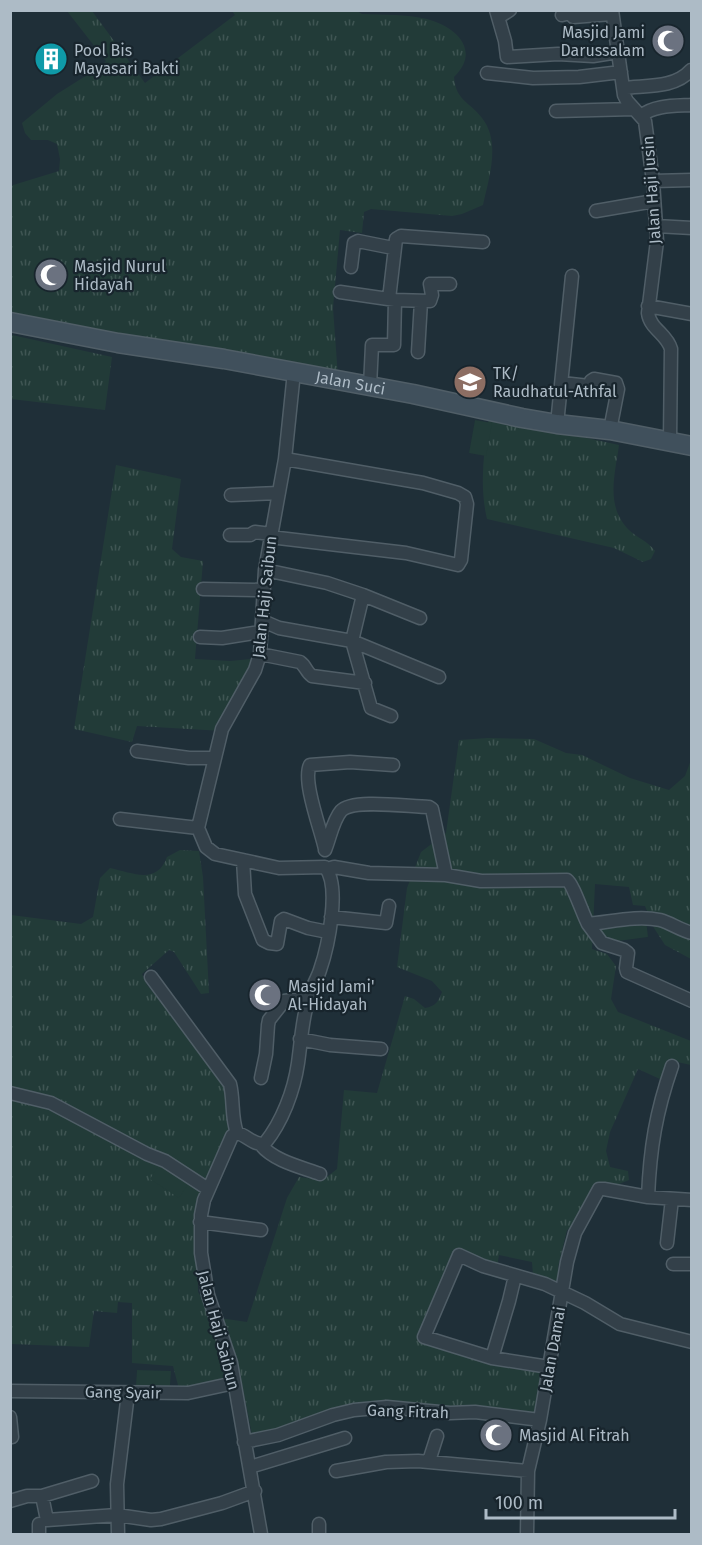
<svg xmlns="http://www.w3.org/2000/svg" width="702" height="1545" viewBox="0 0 702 1545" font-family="'Fira Sans',sans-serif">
  <defs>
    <pattern id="grass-tufts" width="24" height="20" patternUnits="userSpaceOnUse" patternTransform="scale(1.5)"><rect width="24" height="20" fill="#223b38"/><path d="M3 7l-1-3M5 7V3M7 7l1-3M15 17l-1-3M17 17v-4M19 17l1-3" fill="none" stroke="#3f5553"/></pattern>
  </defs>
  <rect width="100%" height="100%" fill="#1f2f38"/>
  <path fill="url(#grass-tufts)" d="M355,10l7,4c21,1 44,0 65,5 30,8 54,32 27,58 2,24 15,24 28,41 19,24 7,60 1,87l-21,9 -10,2 -81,-7 -7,3 -2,21 -22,-3 -7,78 5,69 -327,-63 -1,-128 49,-15 1,-12 -3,-15 -9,-4h-17l-6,-7 -3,-10 35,-29 46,-29 3,-4 -39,-50h25l53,72 90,-68 -3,-4z
    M12,335l100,22 -7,53 -94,-11z
    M489,417l130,28c-4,30 -14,61 10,85 8,8 19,11 26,21l-4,8 -8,3 -29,-14 -127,-29c-8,-34 -3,-68 2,-102z
    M116,465l65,14 -9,70 9,8 22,4 -8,98 35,2 21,-2 1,-7 10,-1 -39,80 -86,-5 -5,16 -58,-13z
    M488,738l46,1 32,14 16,2 48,23 39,12 16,-14 6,-16v199l-26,-14 -11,-17 -9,-22 -12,-1 -4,-18 -34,-3 -3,65 15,5 9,12 -5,33 7,13 73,29v24l-23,-5 -8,19 -22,-10 -28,63 -4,19 4,16 18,4 1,9 -10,4 -16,1 -23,35 -13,10 -9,37 4,13 -1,5 -28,-10 -1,-13 -33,-7 -2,12 -38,-13 -37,83 128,32 -9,51 -154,-14 -134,34 -11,-56 -63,5 -6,-23 -41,-3v-60l-14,-1 -1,11 -23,-2 -5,36 -78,-3v-429l70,9 12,-7 7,-39 10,-10c23,5 47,17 57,-11l13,-7 19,1 4,26 6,116 -8,1 -27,-42 -5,-2 -27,24 5,11 81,98 1,47 -21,53 -11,18 1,91 15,25 34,5 40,-124 12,-21 24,3 14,-11 7,-79 33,3 28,-97 9,3 11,9c11,-2 13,-6 17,-16l-10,-11 -35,-14 10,-79 14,-36 25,-19 13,-93z"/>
  <path fill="#223b38" d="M475,420l17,3 -6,33 -17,-3z
    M646,919l2,18 -45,6 -2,-18z
    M161,1162l29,19 -11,17 -29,-19z
    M137,1370l34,1 -1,15 -34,-1z"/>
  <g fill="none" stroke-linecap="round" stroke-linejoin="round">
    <defs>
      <path id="street" d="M496,10l9,31 2,16 51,-3 35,2 25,-4
        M612,10l12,85 3,6 18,20 8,60 4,60 -9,72c2,16 19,21 23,36l-1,92
        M562,15l8,-2 3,4 39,-3
        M499,17l11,-7
        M487,73l46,5 46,-1 42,-5
        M623,88c22,-3 51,1 68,-18
        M556,111l78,-2
        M641,116c13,-11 34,-10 51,-11
        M653,181l39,-1
        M596,211l58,-10
        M656,226l36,2
        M351,267l3,-24 4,-2 35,7
        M340,292l55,8 35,1 2,-6 -2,-11h20
        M389,299l7,-60 5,-3 82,6
        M648,306l44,8
        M418,352l3,-51
        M562,383l27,3 2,-5 3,-2 22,4 2,6 -8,41
        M370,386l2,-41h22l1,-45
        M557,424l15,-148
        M231,495l48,-2
        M230,535h20l5,-3 16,2
        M270,537l136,16 52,12 3,-5 6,-56 -2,-7 -7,-4 -35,-10 -138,-24
        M265,570l62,13 36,12 57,23
        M203,589l60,1
        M363,595l-11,46 19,67 20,8
        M263,621l16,7 73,13 87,36
        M200,637l22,1 38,-6
        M260,654l40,8c6,4 6,10 12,14l53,7
        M137,751l52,7h25
        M120,819l78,9
        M325,849c-4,-19 -23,-68 -15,-84l40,-3 43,3
        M325,850c5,-12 8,-30 16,-39 12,-13 69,-4 88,-4l3,2 14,66
        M243,860l2,34 18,46 6,3 8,1 4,-23 3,-2 24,9 20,4
        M327,869l7,-2 35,6 77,2 35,6 86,-1c6,4 16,35 21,44 23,-2 49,-9 72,-4 11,3 20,10 32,13
        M331,917l55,6 3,-17
        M588,924l14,19 22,7 4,3 -2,15 1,4 65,29
        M151,977l79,107c4,16 1,34 7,49
        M300,1039l30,6 51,4
        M261,1078l5,-24 2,-29 1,-5 15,-19 24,-3
        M10,1093l41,10 96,51 18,7 43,28
        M261,1145c13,16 40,22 59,29
        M648,1197c2,-49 8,-85 24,-131
        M200,1222l61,8
        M667,1243l5,-44
        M673,1264h19
        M492,1358l17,-57 6,-25
        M549,1367l-57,-9 -68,-21 35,-82 24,11 62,18 40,19 35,21 72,18
        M10,1391l178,2 46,-10
        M10,1417l2,20
        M244,1442l34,-7 55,-20 21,-5 33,-3 63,6 25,-1 65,8
        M429,1461l8,-25
        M250,1467l95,-29
        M336,1471l50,-9 32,-1 110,10
        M42,1496l5,24 70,-5 34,5 10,-1 61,-16 33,-12
        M10,1501l17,-5h15l50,-15
        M39,1524v10
        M319,1524v10
        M118,1534l-1,-50 11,-91
        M261,1534l-30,-171 -23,-68 -7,-42v-38l3,-15 28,-64 5,-3c10,2 18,14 28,10 17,-21 29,-52 33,-80 3,-21 4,-42 10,-63 2,-11 9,-20 12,-30 8,-23 21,-84 5,-103l-46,1 -64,-14 -9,-7 -8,-19 24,-99 33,-59 5,-16 5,-84 20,-111 9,-87
        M527,1534l1,-63 12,-51 27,-158 8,-29 24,-44h5l44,8 44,3"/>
      <g id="secondary">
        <path id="s1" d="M10,322l108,21 106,16 189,35 109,24 35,6 53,6 82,16"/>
      </g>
    </defs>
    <use href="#street" stroke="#505e67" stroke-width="15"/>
    <use href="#secondary" stroke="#505e67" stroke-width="21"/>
    <use href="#street" stroke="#334049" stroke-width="12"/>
    <use href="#secondary" stroke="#40505c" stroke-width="18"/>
  </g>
  <defs>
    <symbol id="mosque-disc" viewBox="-11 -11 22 22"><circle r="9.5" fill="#6b7280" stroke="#18252d"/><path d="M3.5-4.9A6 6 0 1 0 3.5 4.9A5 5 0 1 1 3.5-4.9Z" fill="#fff"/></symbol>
    <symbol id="building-disc" viewBox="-11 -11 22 22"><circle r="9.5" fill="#0f9aa8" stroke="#18252d"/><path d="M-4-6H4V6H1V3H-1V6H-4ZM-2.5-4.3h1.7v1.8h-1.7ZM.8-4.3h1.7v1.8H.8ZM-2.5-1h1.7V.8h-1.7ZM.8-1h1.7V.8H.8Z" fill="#fff"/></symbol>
    <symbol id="school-disc" viewBox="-11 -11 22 22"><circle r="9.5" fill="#8d6e63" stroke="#18252d"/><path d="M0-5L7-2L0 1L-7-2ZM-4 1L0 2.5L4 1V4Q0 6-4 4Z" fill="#fff"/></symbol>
  </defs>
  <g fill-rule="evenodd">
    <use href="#mosque-disc" x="649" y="22" width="38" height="38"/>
    <use href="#building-disc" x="32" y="40" width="38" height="38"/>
    <use href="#mosque-disc" x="32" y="256" width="38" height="38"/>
    <use href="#school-disc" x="451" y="363" width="38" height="38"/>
    <use href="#mosque-disc" x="246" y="976" width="38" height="38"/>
    <use href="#mosque-disc" x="477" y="1416" width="38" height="38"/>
  </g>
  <g text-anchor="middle" stroke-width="4.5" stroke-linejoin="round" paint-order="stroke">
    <g font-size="16" fill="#adbbc6" stroke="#18252d" text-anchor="start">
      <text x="645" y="38" text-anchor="end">Masjid Jami<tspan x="645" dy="18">Darussalam</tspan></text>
      <text x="74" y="56">Pool Bis<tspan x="74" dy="18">Mayasari Bakti</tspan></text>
      <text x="74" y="272">Masjid Nurul<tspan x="74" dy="18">Hidayah</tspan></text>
      <text x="493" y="379">TK/<tspan x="493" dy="18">Raudhatul-Athfal</tspan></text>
      <text x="288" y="992">Masjid Jami'<tspan x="288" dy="18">Al-Hidayah</tspan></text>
      <text x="519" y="1441">Masjid Al Fitrah</text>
    </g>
    <g font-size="16" fill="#adbbc6" stroke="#18252d">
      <text transform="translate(651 190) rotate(-94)" y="6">Jalan Haji Jusin</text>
      <text dy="6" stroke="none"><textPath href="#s1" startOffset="346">Jalan Suci</textPath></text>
      <text transform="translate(264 597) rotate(-84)" y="6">Jalan Haji Saibun</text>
      <text transform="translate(219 1330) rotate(75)" y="6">Jalan Haji Saibun</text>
      <text transform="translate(552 1349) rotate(-80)" y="6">Jalan Damai</text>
      <text transform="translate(123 1392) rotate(1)" y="6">Gang Syair</text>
      <text transform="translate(408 1411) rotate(2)" y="6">Gang Fitrah</text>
    </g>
  </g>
  <rect width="702" height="1545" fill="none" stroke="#adbbc6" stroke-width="24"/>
  <path d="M486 1509v9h189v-9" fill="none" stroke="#adbbc6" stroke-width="3"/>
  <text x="495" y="1509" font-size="18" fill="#adbbc6" stroke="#18252d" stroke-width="4.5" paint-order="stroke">100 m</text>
</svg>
